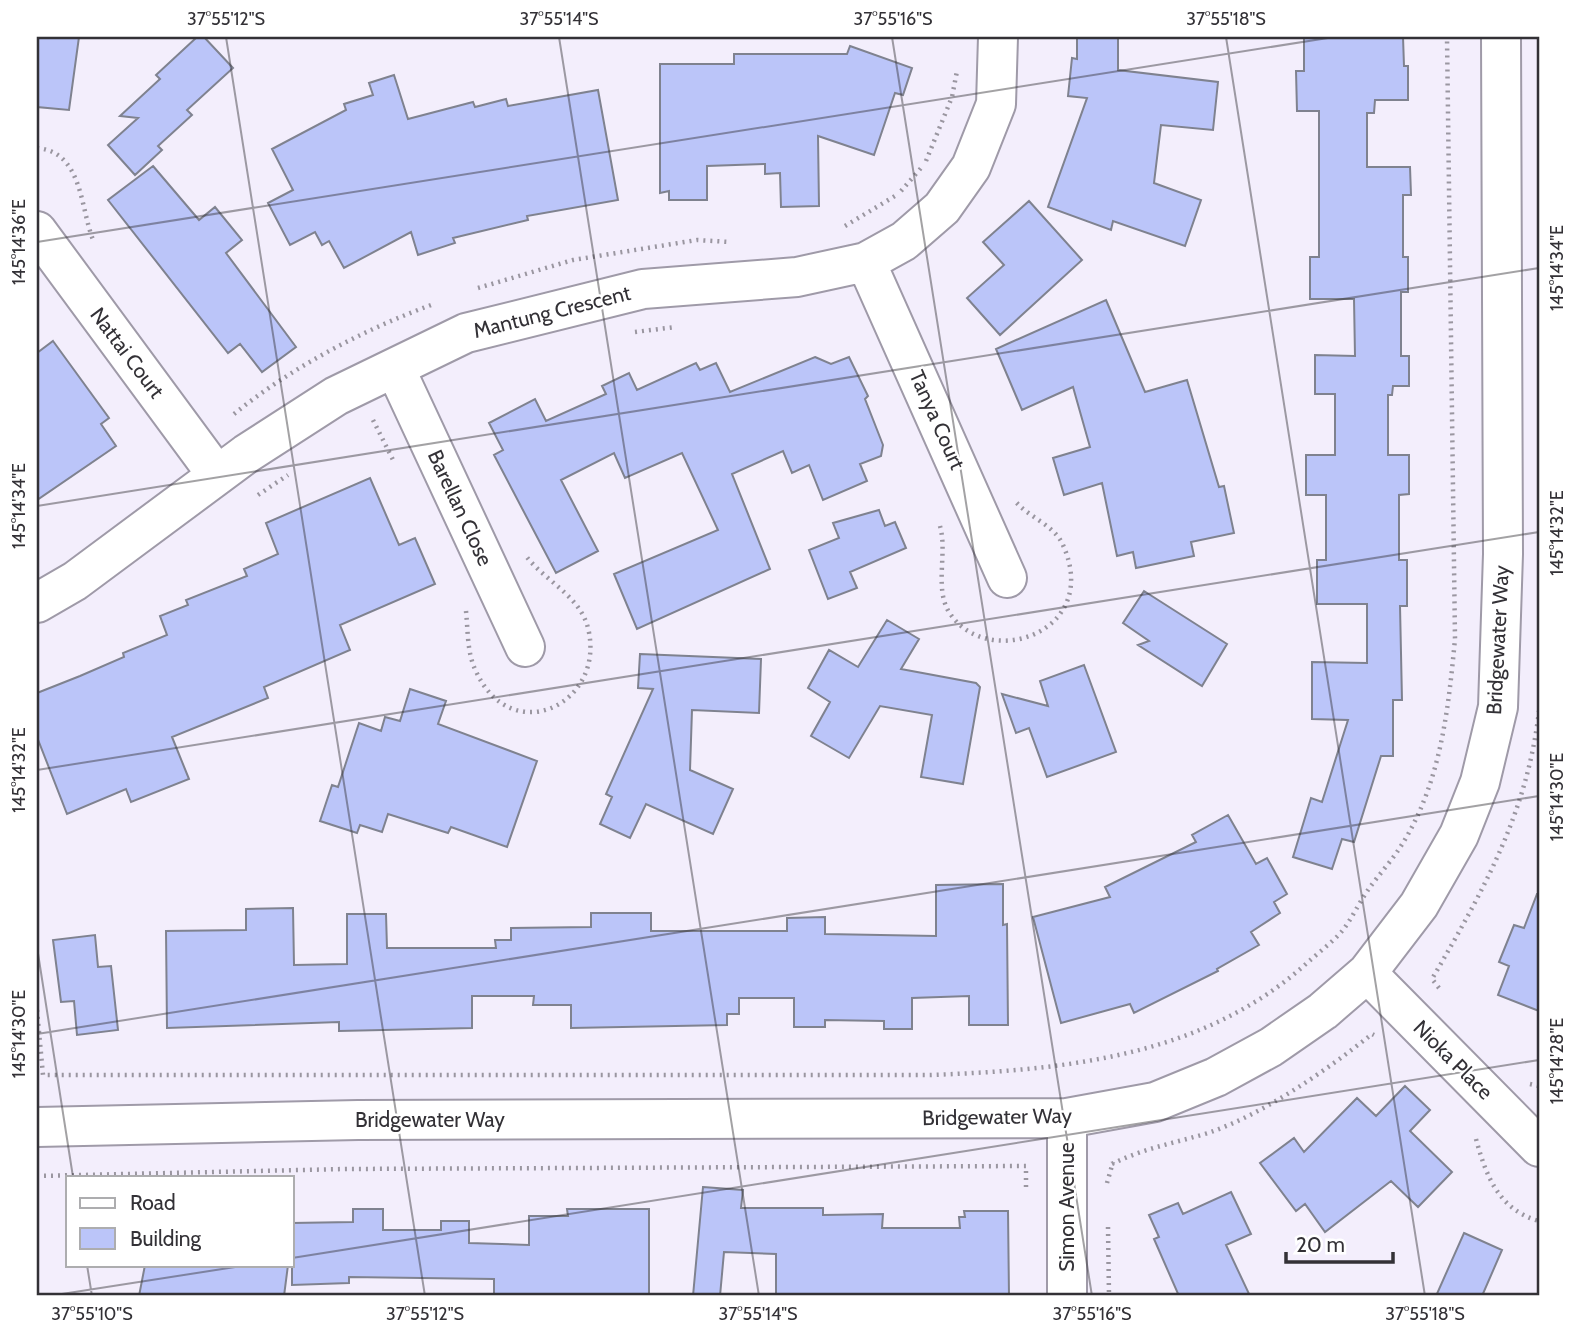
<svg xmlns="http://www.w3.org/2000/svg" width="1576" height="1333" viewBox="0 0 1576 1333" font-family="Cabin,sans-serif">
  <rect width="100%" height="100%" fill="#f3eefc"/>
  <path fill="#bbc5f9" stroke="#7f828f" stroke-width="2" d="M37,37h42l-10,73 -32,-3z
    M197,37h7l29,31 -46,42 5,5 -34,31 4,4 -27,25 -27,-30 30,-27 -18,-2 40,-37 -4,-4z
    M1077,37h41v33l100,12 -5,48 -52,-5 -7,58 47,17 -16,46 -72,-25 -2,9 -63,-23 39,-109 -19,-2 4,-38 5,1z
    M1304,37h99l1,29h4v34h-33l-1,13h-7v54h43l1,28h-8v62h5v35h-7v64h8v30h-16l-1,9h-4v60h21v39l-10,1v65h8v46h-7l2,94h-9v56h-12l-27,86 -12,-3 -10,30 -39,-12 18,-59 11,4 26,-82 -36,-1v-57l55,1v-59h-50v-44h9v-65h-20v-40h29v-61h-20v-39l40,1 -1,-57h-44v-42h9v-146h-22l-1,-40h8z
    M850,46l62,22 -9,27 -8,-2 -21,62 -56,-19 1,70 -38,1 -1,-34 -15,1v-10l-58,2v34h-38v-9l-9,2v-129h74v-10h113z
    M394,75l14,44 65,-17 2,5 31,-8 2,7 90,-16 20,110 -91,16 1,4 -75,18 2,5 -37,12 -7,-23 -67,36 -15,-27 -7,4 -7,-13 -25,13 -22,-42 25,-13 -21,-41 74,-39 -2,-6 29,-9 -4,-12z
    M153,166l46,54 16,-13 27,33 -16,13 70,94 -34,25 -22,-28 -12,9 -120,-153z
    M1029,201l53,59 -82,75 -33,-37 37,-33 -21,-23z
    M1106,300l39,92 42,-12 32,107 5,-1 10,47 -43,9 3,14 -58,12 -3,-16 -16,4 -15,-73 -38,12 -11,-37 37,-11 -17,-60 -51,23 -26,-61z
    M53,341l56,77 -8,6 15,22 -79,54v-147z
    M815,357l16,7 18,-7 19,39 -3,3 18,46 -2,11 -21,8 7,17 -44,19 -14,-35 -17,8 -9,-22 -51,23 38,95 -133,60 -23,-55 104,-44 -36,-77 -57,25 -11,-25 -53,27 37,71 -42,22 -62,-118 9,-5 -14,-27 46,-24 11,22 60,-27 -4,-8 27,-13 8,17 59,-27 4,7 16,-7 14,29z
    M370,478l29,67 16,-7 20,46 -95,41 10,25 -86,37 4,11 -96,39 17,42 -58,23 -5,-13 -59,25 -30,-77v-44l43,-17 44,-19 -1,-4 44,-18 -7,-19 28,-11 -2,-5 61,-24 -3,-7 34,-15 -12,-31z
    M879,510l6,16 10,-4 11,26 -56,24 7,16 -29,11 -19,-49 30,-12 -6,-15z
    M1144,591l83,53 -25,42 -64,-41 11,-4 -26,-18z
    M887,620l32,19 -18,30 75,14 4,4 -17,97 -42,-7 11,-62 -52,-9 -31,52 -38,-22 19,-34 -22,-14 21,-38 29,17z
    M640,654l121,5 -2,54 -67,-3 -2,60 43,19 -20,45 -67,-30 -16,34 -30,-14 12,-27 -6,-3 47,-105 -15,-1z
    M1084,665l32,87 -69,25 -18,-49 -13,5 -14,-39 46,12 -8,-25z
    M410,689l36,12 -8,23 99,37 -30,86 -56,-20 -3,6 -60,-19 -6,18 -22,-7 -3,8 -37,-12 12,-36 6,2 21,-64 22,8 4,-14 15,4z
    M1228,815l28,49 11,-6 20,36 -13,8 6,11 -29,19 8,13 -42,24 1,2 -84,42 -4,-9 -69,19 -28,-106 77,-20 -5,-10 91,-45 -4,-7z
    M1003,884v41l4,-1 1,101h-39v-29l-57,2v31h-28v-8l-59,-1v7h-31v-29h-55v16h-12v11l-156,3v-23h-38l1,-9h-62v32l-133,3v-9l-172,6 -1,-97 80,-1v-21l47,-1 1,57 53,-1v-50h39l1,34h109l-1,-8h16v-12l80,-1v-14h60v18h136v-13l38,-1v17l111,2v-51z
    M1537,894h2v117l-41,-16 11,-29 -10,-4 15,-37 10,3z
    M95,935l3,32 13,-1 7,64 -41,5 -3,-34 -13,1 -8,-62z
    M1405,1086l25,24 -20,21 42,41 -34,35 -27,-26 -66,51 -20,-28 -9,7 -36,-48 34,-25 10,14 53,-54 19,18z
    M703,1187l40,3 -2,18h82v7l60,-1 -1,14h78l-1,-11h6l-1,-6h44l1,85h-233v-42l-52,-2 -4,44h-27z
    M1231,1192l20,42 -25,11 24,51h-71l-25,-57 5,-2 -10,-22 29,-12 5,11z
    M353,1209h30v21h58v-9h28v22l60,2v-29h39l-1,-7h82v87h-155v-17l-145,-2v6l-57,2v-62l61,-1z
    M1464,1233l38,17 -20,46h-46z
    M145,1265h143l-4,31h-145z"/>
  <g fill="none" stroke-linecap="round" stroke-linejoin="round">
    <defs>
      <path id="street" d="M37,231l180,244
        M866,262l141,316
        M395,368l130,279
        M37,603l38,-22 171,-127 90,-58 130,-63 177,-44 154,-12 69,-15 38,-21 38,-33 29,-41 25,-63 2,-67
        M1367,973l172,174
        M1067,1118v178
        M37,1127l321,-7 709,-2 88,-16 61,-25 55,-30 52,-36 44,-38 52,-68 40,-70 21,-53 18,-75 5,-153 -2,-517"/>
    </defs>
    <use href="#street" stroke="#9f9aa8" stroke-width="42"/>
    <path stroke="#9a96a0" stroke-width="4.5" stroke-dasharray="2 5" stroke-linecap="butt" d="M37,148c47,4 43,63 57,94
      M926,161l26,-64 5,-26
      M901,191l20,-23
      M845,226l50,-30
      M478,288l95,-28 124,-20 33,2
      M635,332l40,-5
      M234,414c58,-47 127,-83 197,-109
      M373,420l21,42
      M258,495l30,-20
      M940,526c8,28 -7,65 11,89 39,55 151,17 112,-70 -9,-20 -33,-27 -47,-43
      M466,611c2,19 1,41 9,58 35,82 132,35 113,-41 -8,-32 -43,-47 -62,-72
      M1439,988l-7,-9c51,-88 95,-165 107,-268
      M37,1010l6,65h887c134,-5 273,-18 377,-112 12,-11 26,-21 36,-33 9,-12 16,-27 25,-40 9,-13 20,-25 29,-38 43,-63 51,-139 58,-213l-8,-602
      M1530,1084l9,2
      M1476,1139c10,37 23,71 63,82
      M1112,1164c32,-16 63,-21 96,-31 56,-19 119,-63 164,-99l2,1
      M37,1176l308,-7 681,-3v21
      M1107,1183l6,-21
      M1108,1227l1,69"/>
    <use href="#street" stroke="#fff" stroke-width="38"/>
  </g>
  <path fill="none" stroke="#333136" stroke-width="2" stroke-opacity="0.45" d="M226,37l199,1259M559,37l200,1259M892,37l200,1259M1226,37l199,1259M37,242l1297,-205M37,506l1502,-238M37,770l1502,-238M37,947l36,230M37,1034l1502,-238M292,1258l1247,-198M87,1265l5,31M49,1296l199,-31"/>
  <g text-anchor="middle" stroke-width="5" stroke-linejoin="round" paint-order="stroke">
    <g font-size="21" fill="#333136" stroke="#fff">
      <text transform="translate(552 312) rotate(-14)" y="7">Mantung Crescent</text>
      <text transform="translate(127 353) rotate(53)" y="7">Nattai Court</text>
      <text transform="translate(937 420) rotate(66)" y="7">Tanya Court</text>
      <text transform="translate(460 508) rotate(65)" y="7">Barellan Close</text>
      <text transform="translate(1498 640) rotate(-87)" y="7">Bridgewater Way</text>
      <text transform="translate(1453 1060) rotate(45)" y="7">Nioka Place</text>
      <text transform="translate(997 1117) rotate(-1)" y="7">Bridgewater Way</text>
      <text x="430" y="1127">Bridgewater Way</text>
      <text transform="translate(1067 1207) rotate(-90)" y="7">Simon Avenue</text>
    </g>
  </g>
  <rect width="1576" height="1333" fill="none" stroke="#ffffff" stroke-width="77"/>
  <rect x="66" y="1176" width="228" height="91" fill="#ffffff" stroke="#adadaf" stroke-width="2"/>
  <rect x="80" y="1198" width="35" height="10" fill="#ffffff" stroke="#adadaf" stroke-width="2"/>
  <text x="130" y="1210" font-size="21" fill="#333136">Road</text>
  <rect x="80" y="1228" width="35" height="21" fill="#bbc5f9" stroke="#adadaf" stroke-width="2"/>
  <text x="130" y="1246" font-size="21" fill="#333136">Building</text>
  <path d="M1286 1252v10h107v-10" fill="none" stroke="#333136" stroke-width="3.5"/>
  <text x="1296" y="1252" font-size="21" fill="#333136" stroke="#ffffff" stroke-width="5" paint-order="stroke">20 m</text>
  <rect x="38" y="38" width="1500" height="1256" fill="none" stroke="#333136" stroke-width="2.5"/>
  <g font-size="18" text-anchor="middle" fill="#333136">
    <text x="226" y="25">37°55'12"S</text>
    <text x="559" y="25">37°55'14"S</text>
    <text x="893" y="25">37°55'16"S</text>
    <text x="1226" y="25">37°55'18"S</text>
    <text transform="translate(19 242) rotate(-90)" y="6">145°14'36"E</text>
    <text transform="translate(1557 268) rotate(-90)" y="6">145°14'34"E</text>
    <text transform="translate(19 506) rotate(-90)" y="6">145°14'34"E</text>
    <text transform="translate(1557 533) rotate(-90)" y="6">145°14'32"E</text>
    <text transform="translate(19 770) rotate(-90)" y="6">145°14'32"E</text>
    <text transform="translate(1557 797) rotate(-90)" y="6">145°14'30"E</text>
    <text transform="translate(19 1034) rotate(-90)" y="6">145°14'30"E</text>
    <text transform="translate(1557 1061) rotate(-90)" y="6">145°14'28"E</text>
    <text x="92" y="1320">37°55'10"S</text>
    <text x="425" y="1320">37°55'12"S</text>
    <text x="758" y="1320">37°55'14"S</text>
    <text x="1092" y="1320">37°55'16"S</text>
    <text x="1425" y="1320">37°55'18"S</text>
  </g>
</svg>
